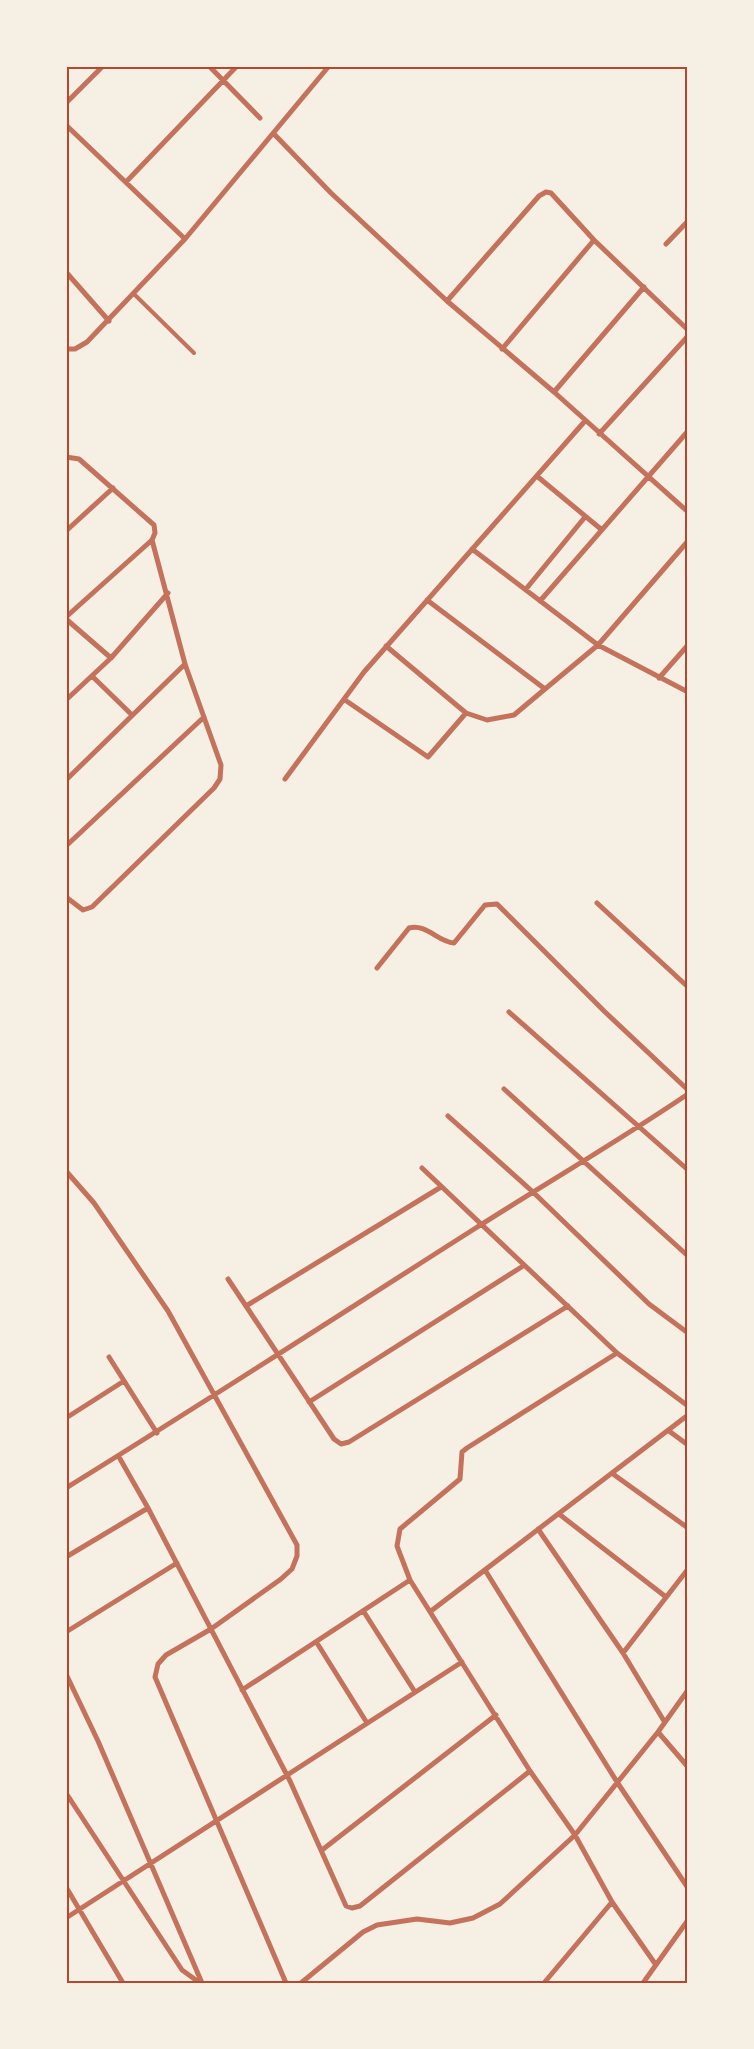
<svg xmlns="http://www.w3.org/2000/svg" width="754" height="2049" viewBox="0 0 754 2049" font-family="'Source Sans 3',sans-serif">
  <rect width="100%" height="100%" fill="#f6efe4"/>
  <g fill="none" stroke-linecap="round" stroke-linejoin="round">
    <path stroke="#c5725c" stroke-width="4" d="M134,294l60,59"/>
    <path stroke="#c5725c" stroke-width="5" d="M209,66l51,52
      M66,103l37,-37
      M66,125l119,114
      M274,134l57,59 116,108 107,91 134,120
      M126,182l111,-116
      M666,244l22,-23
      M66,272l43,49
      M447,301l92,-105 7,-4 5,1 43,47 94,90
      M66,349h9l12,-7 98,-103 144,-173
      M502,349l92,-109
      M554,392l90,-105
      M599,434l89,-98
      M66,457l13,2 75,66 1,8 -3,7 -86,77
      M538,477l64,53
      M66,531l47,-43
      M472,549l126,96 90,47
      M526,589l59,-72
      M427,600l118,89 53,-44 90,-104
      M540,601l148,-170
      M66,619l45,39
      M386,646l80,67 21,7 27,-5 31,-26
      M92,676l40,39
      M659,678l29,-33
      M66,700l45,-42 57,-65
      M345,700l83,57 38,-44
      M285,779l79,-107 221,-251
      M66,780l119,-116
      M66,846l138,-129
      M66,897l17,13 9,-3 122,-119 6,-9 1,-14 -36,-101 -33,-124
      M597,903l91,84
      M377,968l32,-40c17,-5 29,14 45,15l31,-38 12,-1 107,107 84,79
      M509,1012l179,158
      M504,1089l184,167
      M448,1116l85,76 116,112 39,29
      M422,1168l195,185 71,53
      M66,1171l28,32 74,108 129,234v11l-5,13 -11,10 -70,50 -45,26 -8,9 -3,13 131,306
      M441,1187l-195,119 88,133 7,5 8,-2 219,-136
      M228,1279l18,27
      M617,1353l-150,95 -5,4 -2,27 -60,50 -3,17 13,34 120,191 45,64 37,67 44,63
      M109,1357l48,76
      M309,1402l214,-136
      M66,1418l58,-37
      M669,1431l19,14
      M119,1457l29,51 142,273 56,125 6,2 8,-2 170,-135
      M613,1474l75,54
      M66,1488c136,-84 270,-171 405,-257 72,-46 146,-89 217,-137
      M559,1514l107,83
      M538,1529l85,124 41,68
      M66,1557l82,-49
      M485,1570l132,212 71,106
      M431,1611l257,-196
      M364,1612l51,80
      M66,1632l111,-69
      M317,1643l50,80
      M623,1653l65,-84
      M66,1674l32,67 104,242
      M242,1690l168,-110
      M658,1732l30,35
      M66,1793l116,177 18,13
      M322,1850l174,-135
      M66,1887l57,96
      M66,1918l396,-256
      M301,1983l62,-51 14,-7 40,-6 33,4 23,-5 27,-14 75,-69 83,-103 30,-42
      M544,1983l68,-81
      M643,1983l45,-63"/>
  </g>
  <rect width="754" height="2049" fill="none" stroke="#f6efe4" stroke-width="135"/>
  <rect x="68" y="68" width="618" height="1914" fill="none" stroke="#b5482f" stroke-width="2"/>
</svg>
